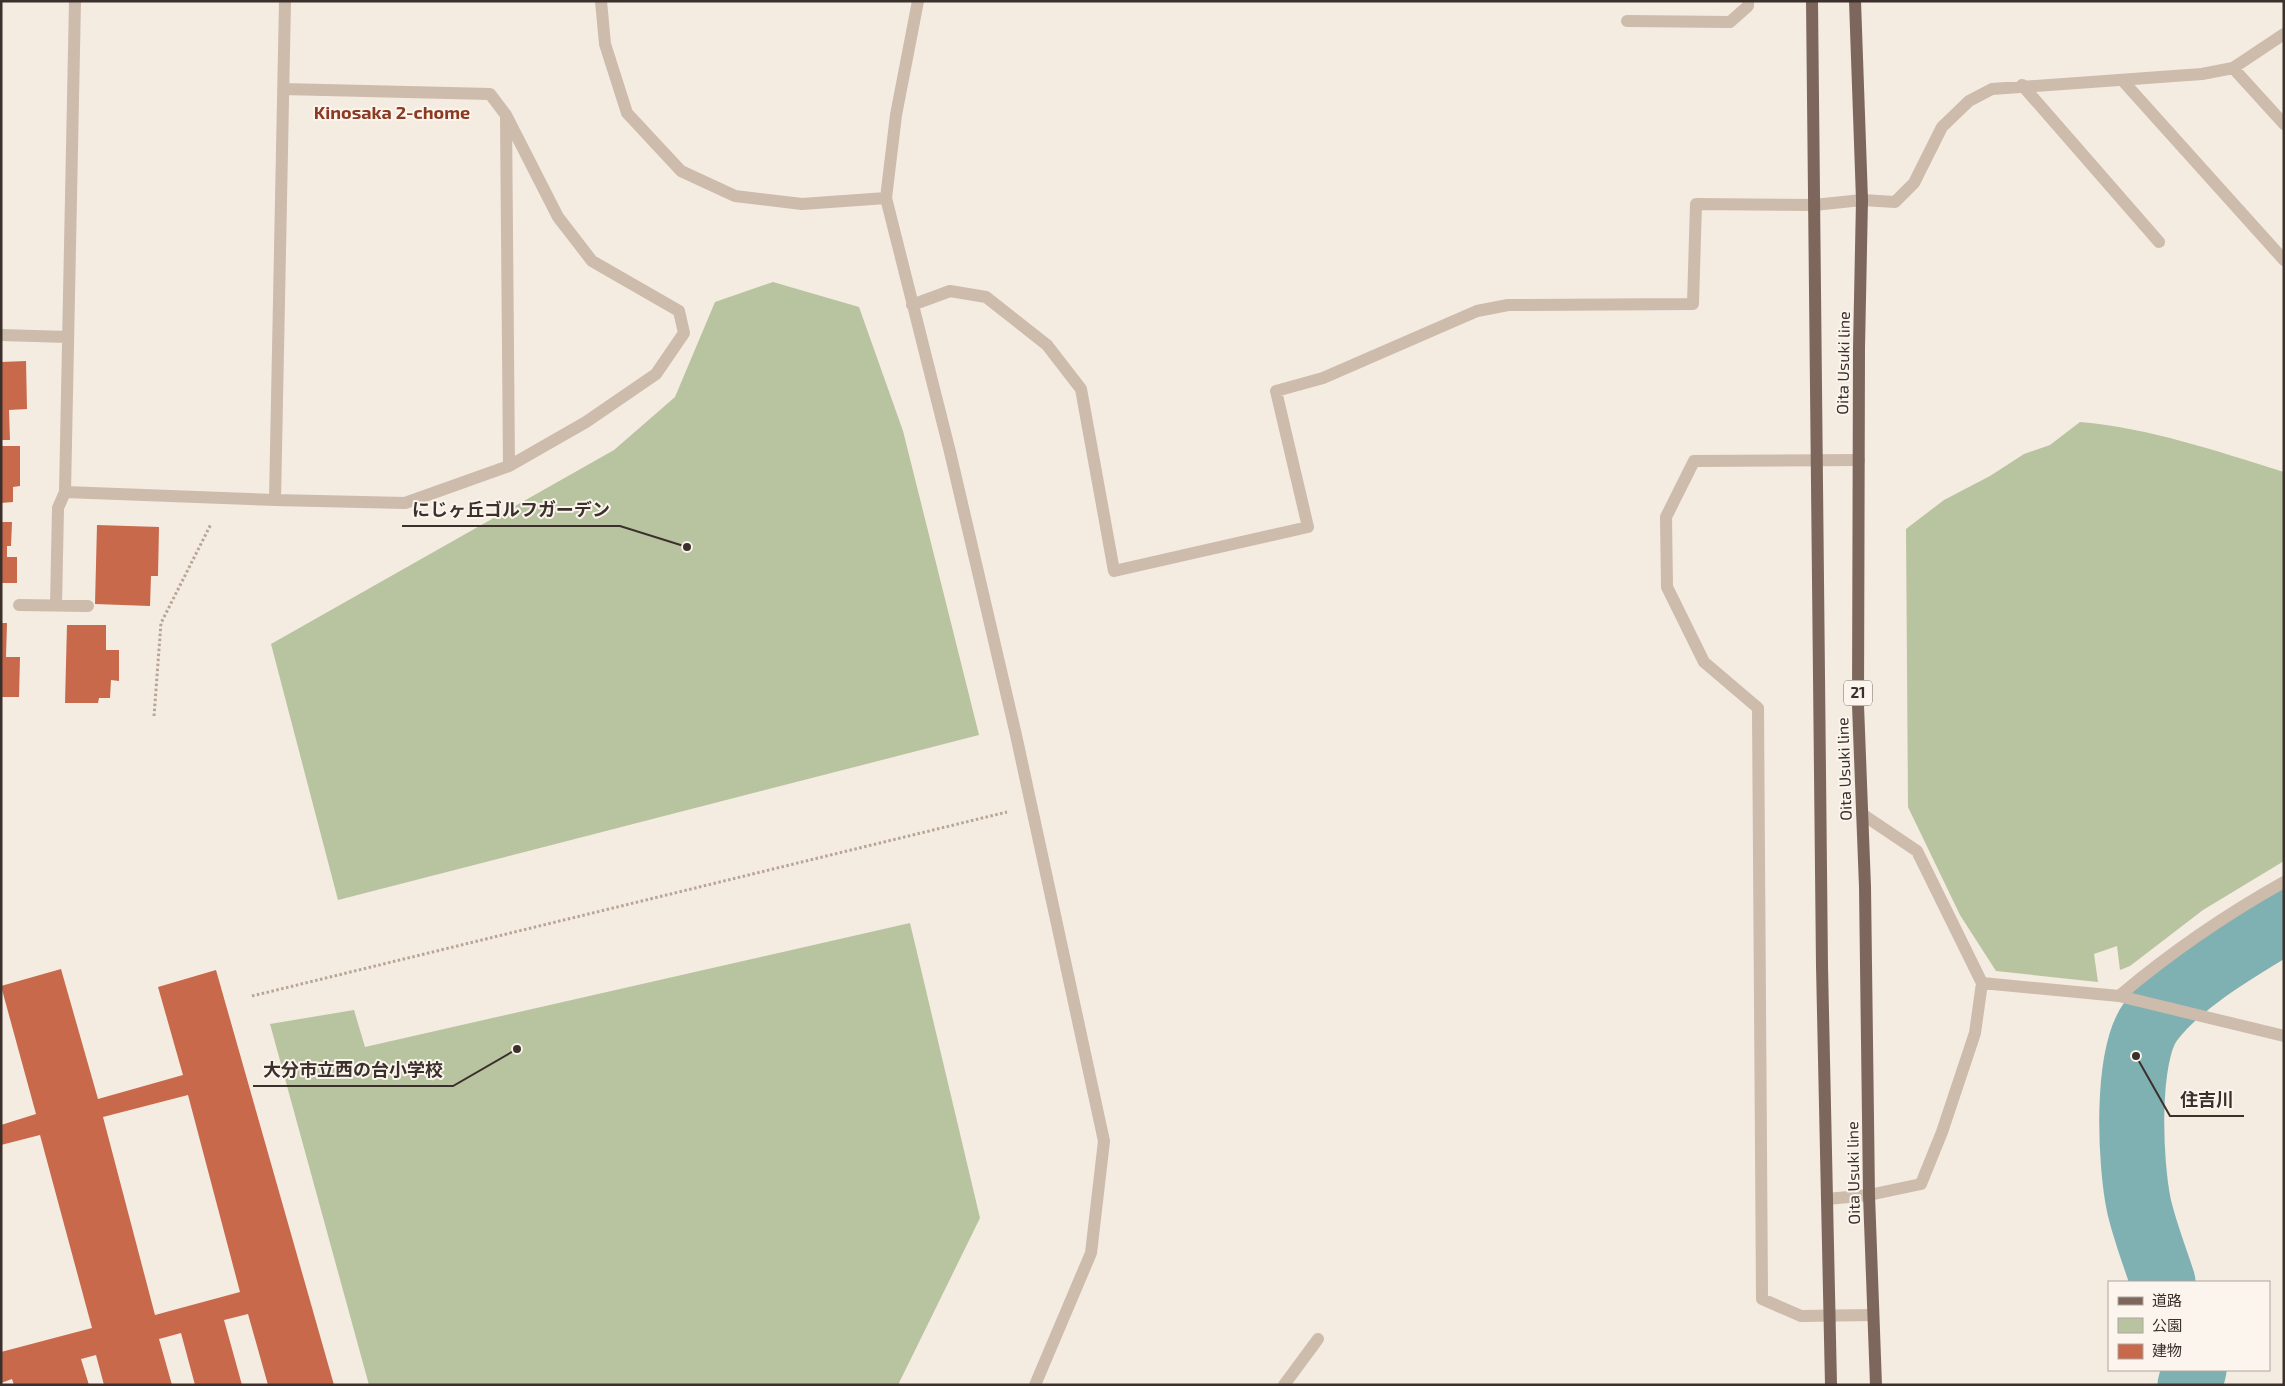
<svg xmlns="http://www.w3.org/2000/svg" width="2285" height="1386" viewBox="0 0 2285 1386" font-family="'Exo 2','Noto Sans JP',sans-serif">
  <rect width="100%" height="100%" fill="#f4ebe1"/>
  <path fill="#b8c4a0" d="M773,282l86,25 44,124 76,304 -641,165 -67,-256 343,-194 61,-53 40,-95z
    M2080,422c70,6 136,29 204,50v389l-81,49 -73,56 -10,4 -3,-24 -23,8 4,28 -102,-11 -36,-56 -52,-108 -2,-278 38,-29 46,-24 34,-22 26,-9z
    M910,923l70,295 -82,167h-529l-99,-361 84,-14 11,37z"/>
  <g fill="none" stroke-linecap="round" stroke-linejoin="round">
    <path stroke="#7fb0b2" stroke-width="65" d="M2163,1282c-8,-25 -18,-50 -24,-76 -9,-42 -14,-151 12,-185 31,-41 91,-74 133,-100
      M2190,1385l4,-15"/>
  </g>
  <path fill="#c8694b" fill-rule="evenodd" d="M26,361l1,48 -18,1 1,30h-9v-78z
    M1,446h19v40l-7,1v15l-12,1z
    M1,522h11l-1,24h-4v11h10v26h-16z
    M97,525l62,2 -1,49h-7l-1,30 -55,-2z
    M1,623h6l-1,34h14l-1,40h-18z
    M67,625h39v25h13v31l-8,-1 -1,18h-11l-1,5h-33z
    M61,969l37,130 85,-24 -25,-88 58,-17 118,415h-66l-20,-71 -24,6 18,65h-47l-14,-52 -22,6 13,46h-68l-8,-30 -15,4 8,26h-75l-2,-6 -11,4v-31l91,-24 -52,-193 -39,10v-20l35,-11 -35,-128zM188,1095l52,197 -85,23 -52,-198z"/>
  <g fill="none" stroke-linecap="round" stroke-linejoin="round">
    <path stroke="#b9a596" stroke-width="3" stroke-dasharray="2.5 2.5" stroke-linecap="butt" d="M154,716l7,-93 50,-99
      M252,996l755,-184"/>
    <path stroke="#cdbbac" stroke-width="12" d="M601,1l4,43 22,69 54,58 54,25 67,8 84,-6
      M918,1l-22,114 -10,83 64,254 66,283 88,406 -13,112 -56,132
      M1627,21l103,1 18,-16v-5
      M2233,68l51,56
      M2123,81l161,179
      M2022,85l137,157
      M283,89l207,5 16,21 3,351
      M912,305l38,-14 36,6 61,48 34,44 33,182 194,-44 -32,-136 47,-13 154,-67 31,-6 185,-1 3,-100 118,1 48,-5 33,2 19,-19 28,-56 27,-26 23,-12 210,-15 31,-6 51,-34
      M1,335l67,2
      M1859,460l-165,1 -28,56 1,70 37,75 54,46 4,591 39,17 72,-1
      M65,492l210,8 130,3 104,-37 77,-44 70,-48 28,-41 -5,-22 -87,-50 -34,-44 -52,-102
      M275,500l10,-499
      M19,605l69,1
      M56,606l2,-98 7,-16 10,-491
      M1862,814l55,37 65,132
      M2119,996c51,-43 106,-81 165,-114
      M1827,1199l42,-4 52,-11 21,-52 33,-99 7,-50 137,13 165,40
      M1284,1385l34,-46"/>
    <path stroke="#7d675c" stroke-width="12" d="M1812,1l10,965 9,419
      M1855,1l7,199 -3,148 -1,357 7,182 4,308 7,190"/>
  </g>
  <g text-anchor="middle" stroke-width="4" stroke-linejoin="round" paint-order="stroke">
    <rect fill="#fbf5ee" stroke="#756b66" stroke-width="1" x="1844" y="680.5" width="28" height="25" rx="4"/>
    <g font-size="15" font-weight="bold" fill="#3b302b">
      <text x="1858" y="698">21</text>
    </g>
    <g font-size="16" fill="#3b302b" stroke="#fbf5ee">
      <text transform="translate(1843 363) rotate(-89)" y="6">Oita Usuki line</text>
      <text transform="translate(1844 769) rotate(-92)" y="6">Oita Usuki line</text>
      <text transform="translate(1853 1173) rotate(-91)" y="6">Oita Usuki line</text>
    </g>
    <g font-size="18" font-weight="bold" fill="#8c3b22" stroke="#fbf5ee">
      <text x="392" y="119">Kinosaka 2-chome</text>
    </g>
  </g>
  <path fill="none" stroke="#3b302b" stroke-width="2" d="M687 547L620 526H402M517 1049L453 1086H253M2136 1056L2170 1116H2244"/>
  <g fill="#3b302b" stroke="#fbf5ee" stroke-width="2">
    <circle cx="687" cy="547" r="5"/>
    <circle cx="517" cy="1049" r="5"/>
    <circle cx="2136" cy="1056" r="5"/>
  </g>
  <g font-size="18" text-anchor="middle" font-weight="bold" fill="#3b302b" stroke="#fbf5ee" stroke-width="4" stroke-linejoin="round" paint-order="stroke">
    <text x="511" y="516">にじヶ丘ゴルフガーデン</text>
    <text x="353" y="1076">大分市立西の台小学校</text>
    <text x="2207" y="1106">住吉川</text>
  </g>
  <rect width="2285" height="1386" fill="none" stroke="#3b302b" stroke-width="5"/>
  <rect x="2108" y="1281" width="162" height="90" fill="#fbf5ee" stroke="#aea6a0"/>
  <rect x="2118" y="1297" width="25" height="8" fill="#7d675c" stroke="#aea6a0"/>
  <text x="2152" y="1306" font-size="15" fill="#3b302b">道路</text>
  <rect x="2118" y="1318" width="25" height="15" fill="#b8c4a0" stroke="#aea6a0"/>
  <text x="2152" y="1331" font-size="15" fill="#3b302b">公園</text>
  <rect x="2118" y="1344" width="25" height="15" fill="#c8694b" stroke="#aea6a0"/>
  <text x="2152" y="1356" font-size="15" fill="#3b302b">建物</text>
</svg>
